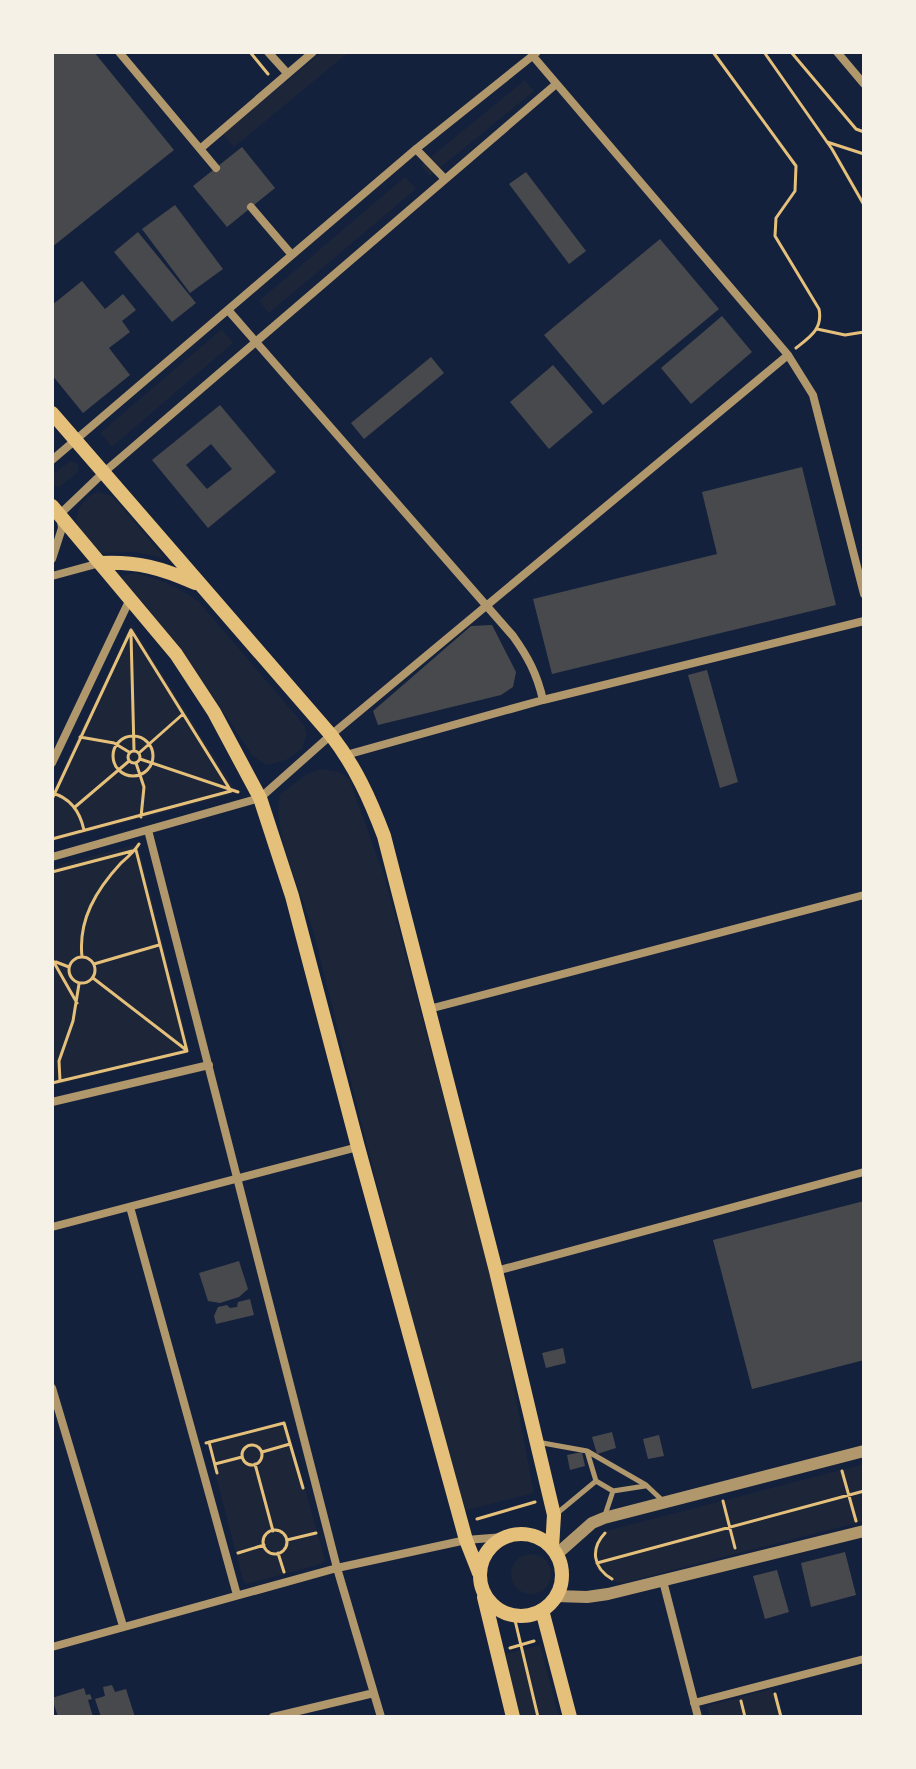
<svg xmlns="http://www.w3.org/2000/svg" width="916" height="1769" viewBox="0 0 916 1769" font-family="Commissioner,sans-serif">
  <rect width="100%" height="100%" fill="#14213d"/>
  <path fill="#1d2539" d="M322,52h27l-115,95 -11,-13z
    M525,80l9,11 -104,85 -9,-11z
    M405,177l11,12 -147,124 -10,-12z
    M222,329l11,14 -121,104 -12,-14z
    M71,461l7,3v8l-18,15 -8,-2v-11z
    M98,492l14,4 53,62 -31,-6 -32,1c-7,-7 -18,-16 -23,-24 -8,-16 5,-32 19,-37z
    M135,573c25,6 44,14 64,29l105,123 3,9 -5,15 -16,11 -20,5 -14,-10 -59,-88 -70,-85v-6z
    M131,624l106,169 -185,49v-50z
    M321,769l18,3 10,7 36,99 71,266 43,166 35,183 -71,18c-52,-192 -101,-384 -149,-577 -11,-40 -43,-101 -34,-140l27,-20z
    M138,844l52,208 -138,34v-219z
    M286,1421l39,139 -4,4 -74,20 -4,-4 -36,-139z
    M864,1464v57l-242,62c-30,-3 -39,-34 -16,-52z
    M511 1574a20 20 0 1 1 40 0a20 20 0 1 1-40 0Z
    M540,1645l19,72h-40l-17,-62z
    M772,1689l8,28h-70l-3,-11z"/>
  <path fill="#48494c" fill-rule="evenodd" d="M52,52h42l80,98 -122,97z
    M242,147l33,41 -48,39 -34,-41z
    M526,172l60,79 -17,13 -60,-80z
    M175,205l48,64 -33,24 -48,-64z
    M138,232l58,71 -24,19 -58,-70z
    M660,239l59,70 -116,96 -59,-70z
    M82,281l23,28 18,-15 13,16 -14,11 8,11 -21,16 21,27 -47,38 -31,-38v-70z
    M722,316l30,36 -61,52 -30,-36z
    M431,357l13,16 -80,66 -13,-16z
    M553,365l40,47 -44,37 -39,-47z
    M220,405l56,67 -68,56 -56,-68zM211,444l21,25 -25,20 -21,-24z
    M802,467l34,138 -284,69 -19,-75 184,-45 -15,-62z
    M492,625l24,47 -3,15 -12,8 -123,30 -5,-14 98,-85z
    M707,670l31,112 -18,6 -32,-113z
    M864,1201v159l-112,29 -39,-149z
    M239,1261l9,28 -9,8 -19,6 -12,-2 -9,-28z
    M250,1299l4,16 -38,9 -2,-8 4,-9 9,-2 3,3 7,-1 1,-5z
    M563,1348l3,15 -20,5 -4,-15z
    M612,1432l4,16 -19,6 -5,-17z
    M659,1435l5,21 -16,3 -5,-20z
    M582,1452l3,14 -15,4 -3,-15z
    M845,1552l11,43 -45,12 -10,-44z
    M777,1570l12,42 -24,7 -12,-43z
    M112,1685l3,7 11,-3 9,28h-34l-6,-18 10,-3 -2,-9z
    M84,1688l2,7 4,-1 2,5 -4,1 5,17h-35l-6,-19z"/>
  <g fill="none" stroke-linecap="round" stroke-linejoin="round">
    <path stroke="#e5c07b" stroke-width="3" d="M250,52l18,22
      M713,52l83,114 -1,25 -19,27 -1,18 44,73c4,20 -9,28 -23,39
      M764,52l68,97 32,56
      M791,52l65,77 8,3
      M827,142l37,12
      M817,329l28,6 19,-3
      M131,634l3,116
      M113 756a20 20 0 1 1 40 0a20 20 0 1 1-40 0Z
      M80,737l34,6 15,9
      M128 757a6 6 0 1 1 12 0a6 6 0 1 1-12 0Z
      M139,753l44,-39
      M140,759l98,33
      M136,763l8,24 -3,30
      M52,793c19,5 28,19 32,37
      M52,799l79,-169
      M75,807l54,-46
      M52,839l179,-48 -100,-161
      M52,872l84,-22 51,201 -135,32
      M69 970a13 13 0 1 1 26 0a13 13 0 1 1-26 0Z
      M82,957c-4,-37 14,-67 39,-94 7,-6 13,-11 18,-19
      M52,959l25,44
      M56,962l13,5
      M94,964l65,-19
      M93,978l92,71
      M60,1081l-1,-20 14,-40 6,-37
      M209,1442l8,31
      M206,1443l78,-20 19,65
      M242 1455a10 10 0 1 1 20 0a10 10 0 1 1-20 0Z
      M262,1452l28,-8
      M215,1464l27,-7
      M255,1464l18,67
      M842,1471l14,50
      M723,1501l12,47
      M477,1519l58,-17
      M263 1542a12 12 0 1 1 24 0a12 12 0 1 1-24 0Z
      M605,1533c-15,16 -12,35 7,46
      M287,1540l29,-7
      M238,1553l26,-8
      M278,1553l6,19
      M597,1563l267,-72
      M514,1616l24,101
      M510,1648l24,-7
      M775,1694l6,23
      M741,1701l4,16"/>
    <path stroke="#b1986c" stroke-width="5" d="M537,1442l50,9 59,34 17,16
      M596,1481l17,10
      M555,1515l41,-34 -9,-30
      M605,1515l8,-24 32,-5"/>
    <path stroke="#b1986c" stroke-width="8" d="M119,52l97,116
      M268,52l19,21
      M837,52l27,32
      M532,55l256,300 25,40 51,199
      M200,149l113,-97
      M416,149l28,29
      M251,207l41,48
      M228,310l285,326c15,21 24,38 30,64
      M52,460l364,-311 120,-96
      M52,559l10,-31 -2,-14 43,-41 452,-388
      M52,576l48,-13
      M346,755l197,-55 321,-79
      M52,763l78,-164
      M148,830l189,738 44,149
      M52,857l208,-59 71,-63 457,-380
      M429,1009l435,-114
      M52,1102l157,-37
      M130,1207l107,388
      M52,1227l306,-80
      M496,1271l368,-99
      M52,1388l71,238
      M663,1581l35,136
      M52,1647l285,-79 129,-28 38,-3
      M694,1703l170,-44
      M273,1717l101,-24"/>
    <path stroke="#b1986c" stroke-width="12" d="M557,1554l35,-31 12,-5 260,-67
      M556,1596l31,1 21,-3 256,-63"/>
    <path stroke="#e5c07b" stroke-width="14" d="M52,413l279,322c24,31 39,64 53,101l112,435 58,244 -2,33
      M52,506l124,148 38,58 46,86 32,98 66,251 108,393 13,33
      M100,563c36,-2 62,5 95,20
      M480 1575a41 41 0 1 1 82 0a41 41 0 1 1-82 0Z
      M484,1597l29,120
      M542,1610l28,107"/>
  </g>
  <rect width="916" height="1769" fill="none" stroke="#f6f1e7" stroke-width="108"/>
</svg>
